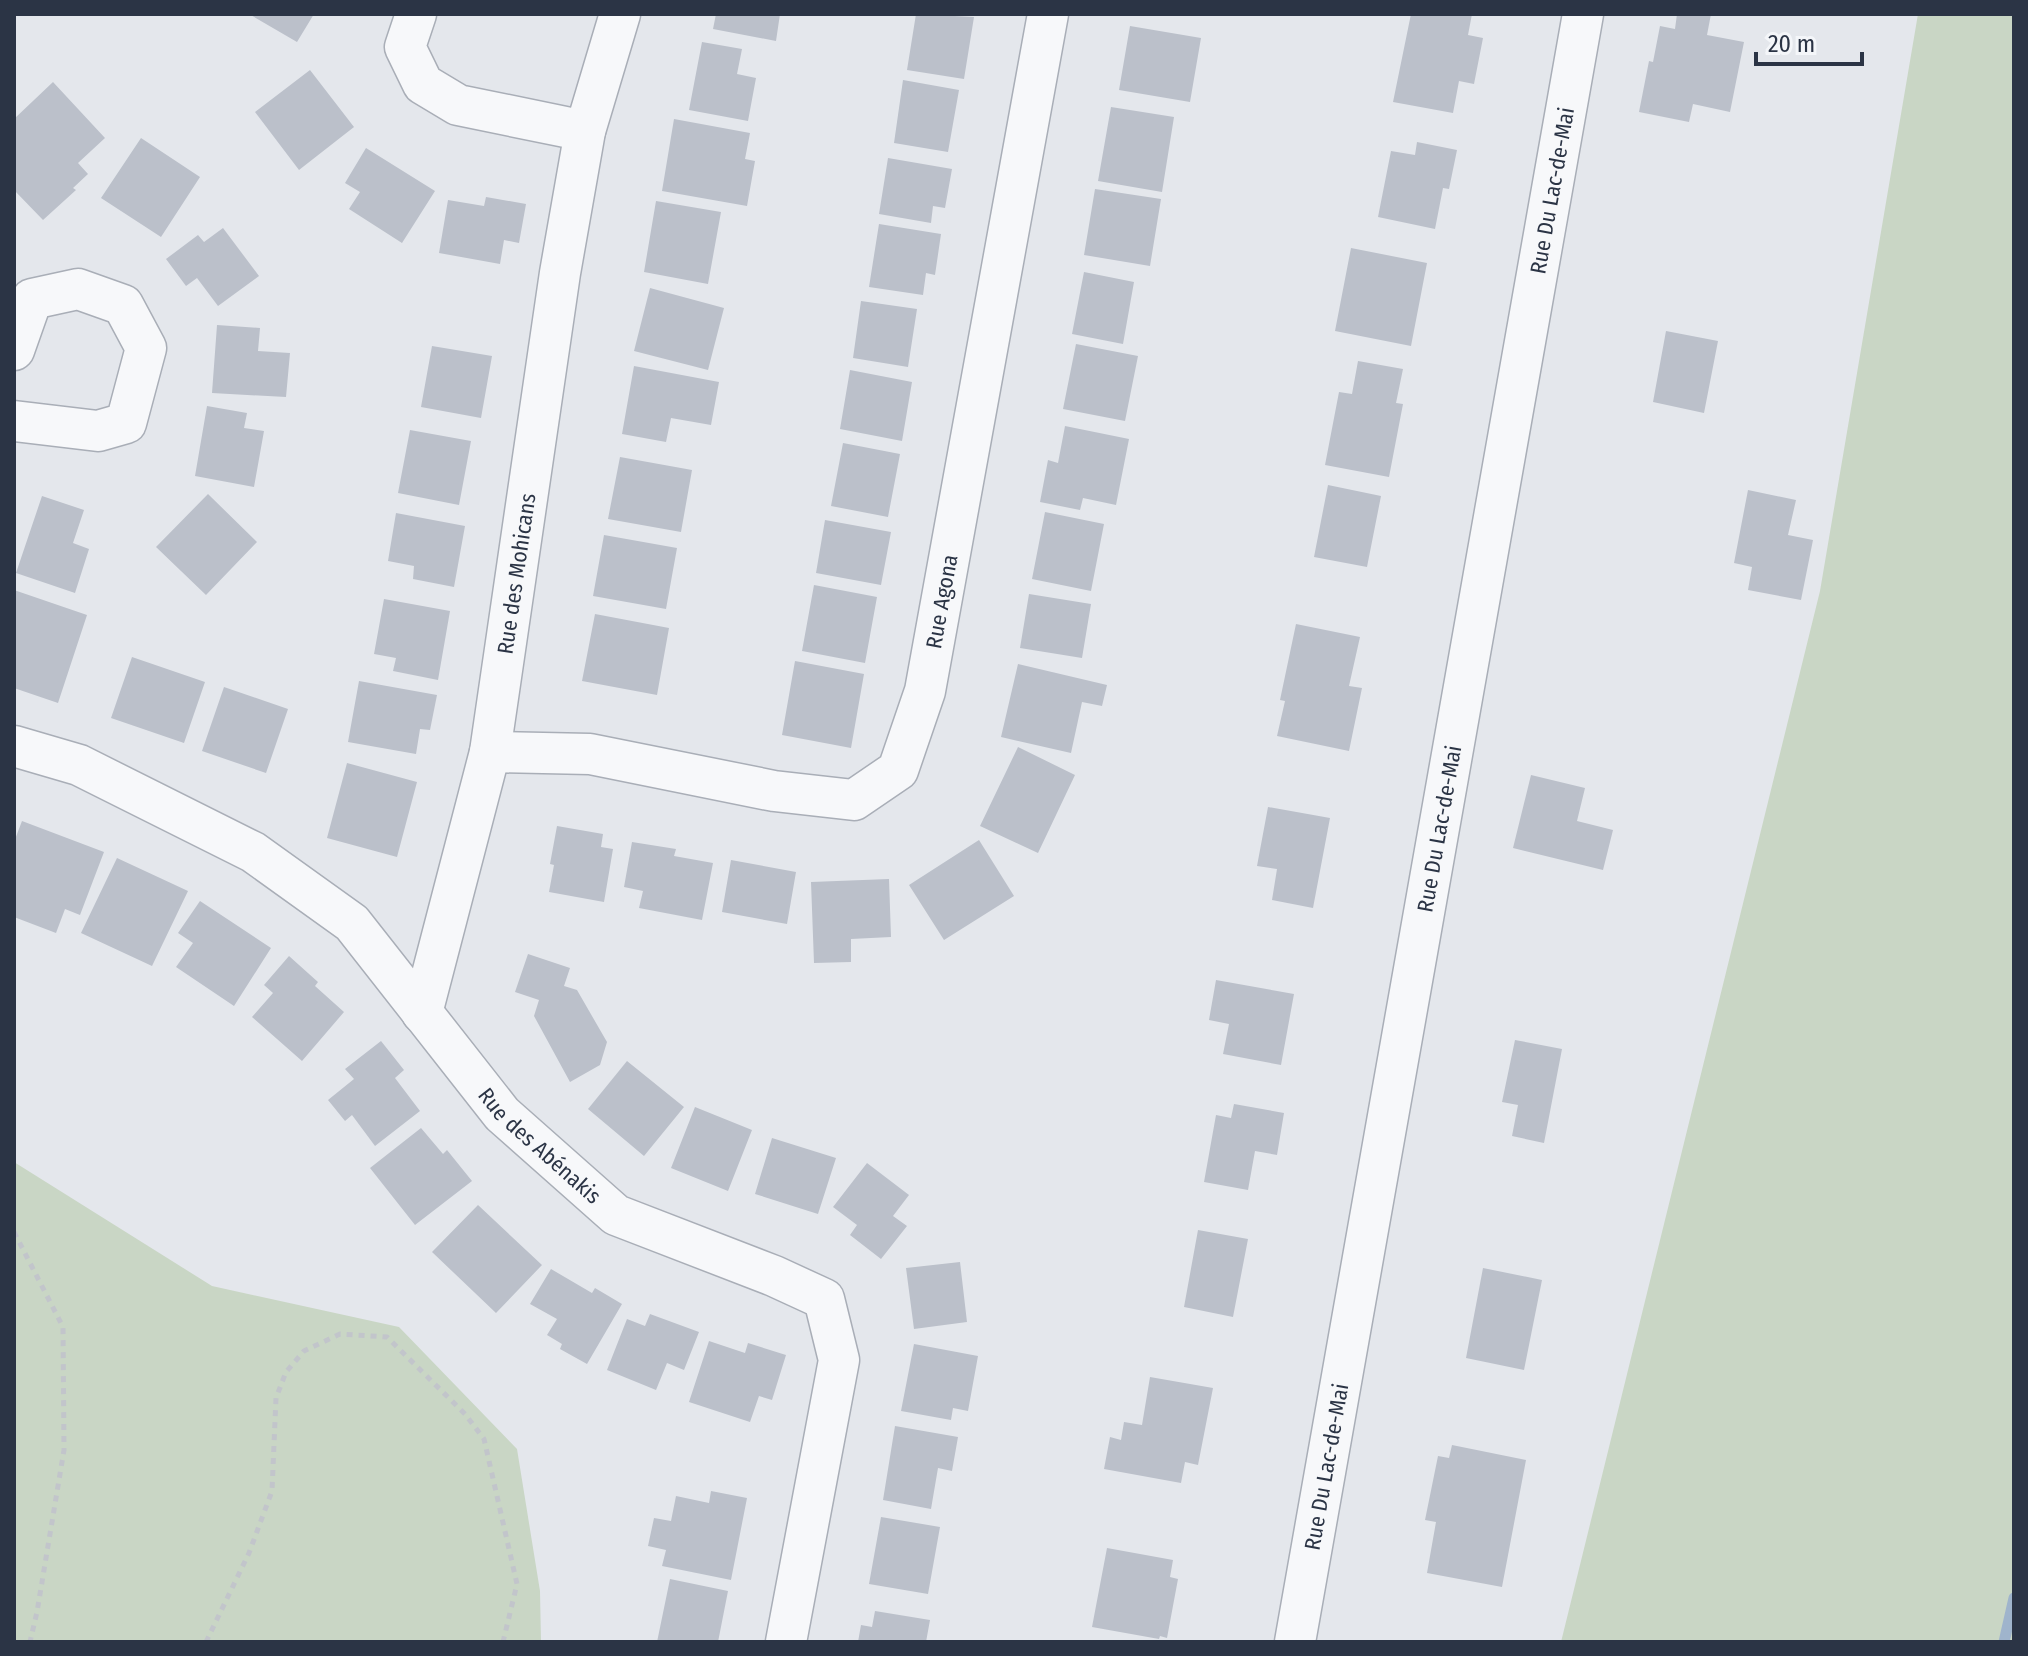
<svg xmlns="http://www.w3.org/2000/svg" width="2028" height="1656" viewBox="0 0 2028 1656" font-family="'Fira Sans Condensed',sans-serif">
  <rect width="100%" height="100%" fill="#e4e7ec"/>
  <path fill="#c9d6c5" d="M1918,14h96v1628h-453l259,-1051z
    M14,1162l198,124 187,41 118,122 23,142 1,51h-527z"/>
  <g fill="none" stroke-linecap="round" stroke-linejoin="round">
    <path stroke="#9fb4cc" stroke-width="11" d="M2004,1642l10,-44"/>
  </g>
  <path fill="#bbc0ca" d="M249,14h65l-17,28z
    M716,14h64l-4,27 -63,-12z
    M916,14l58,3 -10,62 -57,-9z
    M1411,14h61l-4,21 15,3 -9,46 -15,-3 -6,32 -60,-11z
    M1677,14h34l-4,21 37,7 -14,70 -37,-8 -4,18 -50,-10 10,-51 4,1 7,-36 15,3z
    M1130,26l71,12 -11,64 -71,-12z
    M702,42l40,7 -5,25 19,4 -8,43 -59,-11z
    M310,70l44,57 -55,43 -44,-58z
    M903,80l56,10 -11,62 -54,-9z
    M53,82l52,56 -27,25 10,11 -15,14 3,2 -33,30 -29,-30v-71z
    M1111,107l63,10 -12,75 -64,-11z
    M674,119l76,14 -5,26 10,2 -8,45 -85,-15z
    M141,138l59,39 -39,60 -60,-39z
    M1417,142l40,8 -8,39 -6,-1 -8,41 -57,-12 13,-66 24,4z
    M366,148l69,43 -33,52 -53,-34 11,-17 -15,-9z
    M888,158l64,11 -7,39 -12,-2 -2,17 -52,-9z
    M1095,189l66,10 -11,67 -66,-11z
    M486,197l40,7 -7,39 -15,-3 -4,24 -61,-11 9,-53 36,6z
    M656,201l65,11 -13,72 -64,-12z
    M879,224l62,10 -6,41 -9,-2 -3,22 -54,-8z
    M223,228l36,48 -41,30 -21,-28 -11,8 -20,-27 32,-24 6,7z
    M1351,248l76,15 -16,83 -76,-15z
    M1084,272l50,10 -11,62 -51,-10z
    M650,288l74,20 -16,62 -74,-19z
    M861,301l56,8 -9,58 -55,-9z
    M217,325l43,3 -2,23 32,2 -4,44 -74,-4z
    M1666,331l52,10 -14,72 -51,-11z
    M1076,344l62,12 -13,65 -62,-12z
    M432,346l60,10 -11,62 -60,-11z
    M1358,361l45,8 -7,34 7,1 -14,73 -64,-12 14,-73 13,2z
    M634,366l85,16 -8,43 -40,-7 -5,24 -44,-8z
    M850,370l62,12 -10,59 -62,-12z
    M207,406l40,7 -3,15 20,3 -10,56 -59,-11z
    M1065,426l64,13 -13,66 -33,-7 -3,12 -40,-8 8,-42 10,3z
    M410,430l61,11 -12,64 -61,-12z
    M843,443l57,11 -12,63 -57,-11z
    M620,457l72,13 -11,62 -73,-13z
    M1328,485l53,11 -14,71 -53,-10z
    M1748,490l48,10 -8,35 25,5 -12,60 -53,-10 4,-23 -18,-4z
    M208,494l49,48 -51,53 -50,-48z
    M42,496l42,14 -11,33 16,6 -14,44 -59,-20z
    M1045,512l59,12 -13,67 -59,-12z
    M396,513l69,13 -11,61 -41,-8 1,-13 -26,-5z
    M825,520l66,12 -10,53 -65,-12z
    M604,535l73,13 -11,61 -73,-13z
    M814,585l63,12 -12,66 -63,-12z
    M14,590l73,25 -29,88 -44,-15z
    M1029,594l62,10 -9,54 -62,-10z
    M384,599l66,12 -12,69 -45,-9 3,-13 -22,-4z
    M595,614l74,14 -12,67 -75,-14z
    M1296,624l64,13 -11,49 13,2 -13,63 -72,-15 8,-35 -5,-1z
    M132,657l73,25 -21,61 -73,-25z
    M795,661l69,13 -13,74 -69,-13z
    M1018,664l89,21 -5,21 -20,-4 -11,51 -70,-16z
    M359,681l78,14 -7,35 -10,-1 -4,25 -68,-12z
    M224,687l64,22 -22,64 -64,-22z
    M1018,747l57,28 -37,78 -58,-27z
    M347,763l70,19 -20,75 -70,-19z
    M1531,775l54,13 -8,33 36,9 -10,40 -90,-22z
    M1268,807l62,11 -17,90 -41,-8 5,-31 -20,-3z
    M22,821l82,31 -24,63 -15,-6 -9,24 -42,-16v-75z
    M557,826l46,8 -2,13 12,2 -9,53 -55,-10 5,-27 -4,-1z
    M979,840l35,56 -70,44 -35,-55z
    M632,842l44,7 -2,7 39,7 -11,57 -63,-12 4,-17 -19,-4z
    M117,858l71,33 -36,75 -71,-33z
    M731,860l65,12 -9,52 -65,-12z
    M889,879l2,58 -40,2v23l-37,1 -3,-81z
    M200,901l71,47 -37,58 -58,-39 17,-24 -15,-10z
    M528,954l42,14 -6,18 13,4 30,52 -7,23 -30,17 -36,-66 5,-16 -24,-8z
    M289,956l29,26 -3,4 29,26 -42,49 -50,-44 21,-24 -9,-8z
    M1216,980l78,14 -13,71 -58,-11 6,-30 -20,-4z
    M1515,1040l47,9 -18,94 -32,-7 6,-31 -16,-3z
    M381,1041l23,29 -9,8 25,33 -45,35 -23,-31 -7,6 -17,-21 26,-21 -9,-10z
    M627,1061l57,46 -40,49 -56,-47z
    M1234,1104l50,9 -7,42 -22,-4 -7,39 -44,-8 12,-67 15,3z
    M695,1107l57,23 -24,61 -57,-23z
    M421,1128l22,26 4,-4 25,31 -57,44 -45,-57z
    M772,1138l64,20 -18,56 -63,-20z
    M867,1163l42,32 -16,21 14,10 -26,33 -31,-24 7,-10 -24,-18z
    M478,1205l64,60 -46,48 -64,-61z
    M1198,1230l50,9 -15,78 -49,-10z
    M960,1262l7,60 -53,7 -8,-61z
    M1483,1268l59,12 -18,90 -58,-12z
    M551,1269l41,24 3,-5 27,16 -35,60 -27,-15 2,-5 -15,-9 10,-16 -27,-15z
    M650,1314l49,18 -15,38 -17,-7 -11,27 -49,-20 20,-51 18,7z
    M709,1341l36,12 3,-10 38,12 -14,45 -13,-4 -9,26 -61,-20z
    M914,1344l64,12 -10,55 -15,-3 -2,12 -50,-9z
    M1150,1377l63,11 -15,77 -13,-3 -4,21 -77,-14 6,-32 11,3 3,-18 18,3z
    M895,1426l63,11 -6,34 -14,-3 -7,41 -48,-9z
    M1452,1445l74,15 -24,127 -75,-14 9,-51 -11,-2 13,-64 11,2z
    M711,1491l36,7 -16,82 -69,-14 4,-16 -18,-4 6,-28 17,3 5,-25 33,7z
    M881,1517l59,10 -12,67 -59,-10z
    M1107,1548l66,12 -3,17 8,2 -11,59 -7,-2 -1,3 -67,-12z
    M670,1579l58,12 -10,51h-61z
    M875,1611l55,9 -4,22h-68l3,-17 11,2z"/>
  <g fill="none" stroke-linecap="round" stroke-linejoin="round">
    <defs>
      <g id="minor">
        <path d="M416,14l-11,33 18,37 35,21 127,26"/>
        <path d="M14,350l18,-51 46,-10 45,16 23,43 -20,75 -28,8 -84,-10"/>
        <path id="s1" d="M14,746l65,19 174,87 99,71 150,191 114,101 158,61 50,23 15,61 -53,282"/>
        <path id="s2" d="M490,752l100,2 184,37 80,9 44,-30 27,-79 123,-677"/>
        <path id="s3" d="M422,1013l68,-261 70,-479 25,-142 35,-117"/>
        <path id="s4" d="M1295,1642l288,-1628"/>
      </g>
    </defs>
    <use href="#minor" stroke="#a9aeb7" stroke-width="43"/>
    <path stroke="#c2c5cb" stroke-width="5" stroke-dasharray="6 6" stroke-linecap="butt" d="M14,1232l49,95 1,123 -27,162 -7,30
      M206,1642l43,-89 23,-62 4,-93 10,-26 18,-21 36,-17 47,3 78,77 19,25 33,145 -14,58"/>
    <use href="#minor" stroke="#f7f8fa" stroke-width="40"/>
  </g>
  <g text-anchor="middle" stroke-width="6" stroke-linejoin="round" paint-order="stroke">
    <g font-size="22" fill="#2b3445" stroke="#f4f6f9">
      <text dy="8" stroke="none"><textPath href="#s4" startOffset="1474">Rue Du Lac-de-Mai</textPath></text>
      <text dy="8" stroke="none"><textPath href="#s3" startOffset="450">Rue des Mohicans</textPath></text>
      <text dy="8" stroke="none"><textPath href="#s2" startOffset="596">Rue Agona</textPath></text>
      <text dy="8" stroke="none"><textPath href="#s4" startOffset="826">Rue Du Lac-de-Mai</textPath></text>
      <text dy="8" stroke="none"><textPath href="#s1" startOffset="676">Rue des Abénakis</textPath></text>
      <text dy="8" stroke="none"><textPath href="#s4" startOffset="178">Rue Du Lac-de-Mai</textPath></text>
    </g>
  </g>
  <rect width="2028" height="1656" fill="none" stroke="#2b3445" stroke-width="32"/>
  <path d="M1756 52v12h106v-12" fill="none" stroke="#2b3445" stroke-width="4"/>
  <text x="1768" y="52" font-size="24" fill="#2b3445" stroke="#f4f6f9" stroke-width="6" paint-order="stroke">20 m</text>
</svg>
